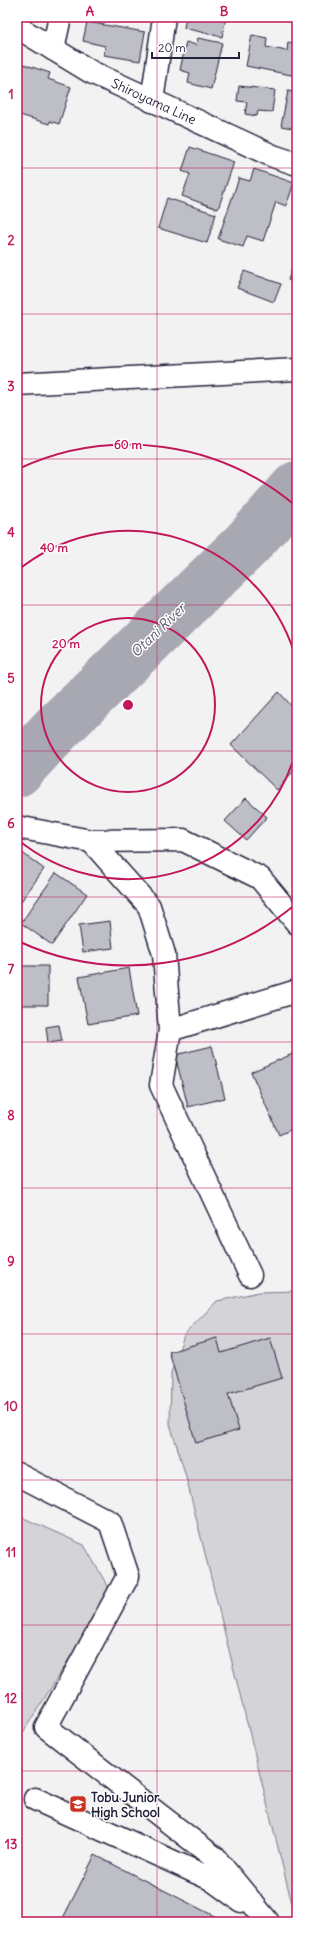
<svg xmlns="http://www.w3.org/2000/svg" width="314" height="1939" viewBox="0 0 314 1939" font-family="Delius,sans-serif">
  <rect width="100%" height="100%" fill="#f2f2f3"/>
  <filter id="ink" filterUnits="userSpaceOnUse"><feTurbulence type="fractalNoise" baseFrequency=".025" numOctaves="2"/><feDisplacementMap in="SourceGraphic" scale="8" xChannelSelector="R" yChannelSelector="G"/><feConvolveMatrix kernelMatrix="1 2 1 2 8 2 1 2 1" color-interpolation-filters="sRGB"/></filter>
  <g filter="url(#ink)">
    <path fill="#d3d3d8" stroke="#7a7a8a" d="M297,1291v631h-3l-3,-22 -106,-427 -15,-49 1,-51 13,-38 33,-34 42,-9z
      M17,1515l67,30 27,47 -94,150z"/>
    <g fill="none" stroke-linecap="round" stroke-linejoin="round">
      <path stroke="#a8a8b2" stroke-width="52" d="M17,771l39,-42 191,-185 50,-57"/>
    </g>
    <path fill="#bebec6" stroke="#22223b" d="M186,17h40l-4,20 -38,-9z
      M87,22l58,10 -5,29 -36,-6 1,-9 -22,-5z
      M252,35l15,3 -1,9 21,4 1,-9 9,2 -1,32 -50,-10z
      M198,38l24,5 -11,46 -23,-6 2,-10 -10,-3 6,-28 10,3z
      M17,62l33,11 -2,6 23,8 -12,37 -9,-3 -1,3 -32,-10z
      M239,86l36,4 -3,22 -14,-1 -1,5 -12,-2 2,-12 -10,-1z
      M288,91l9,2v36l-16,-3z
      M190,147l44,15 -16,47 -36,-13 8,-22 -8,-3z
      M254,169l40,14 -8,23 -10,-4 -13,39 -16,-5 -4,11 -25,-8 21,-61 11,3z
      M167,198l49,16 -9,29 -49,-15z
      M297,255v28l-9,-3z
      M244,271l37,13 -7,18 -37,-14z
      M279,692l18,20v55l-20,23 -46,-45z
      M246,798l21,19 -21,23 -21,-19z
      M17,849l27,20 -27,38z
      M56,873l31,21 -35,51 -31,-22z
      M110,921l3,27 -30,4 -4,-27z
      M17,966h31v39h-31z
      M129,968l8,48 -49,8 -9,-47z
      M59,1025l3,16 -14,2 -2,-16z
      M212,1046l13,52 -37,9 -13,-52z
      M297,1052v75l-18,8 -28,-63z
      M217,1338l4,15 49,-15 12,40 -54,16 11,36 -43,13 -27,-91z
      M95,1855l125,64 -2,3h-157z"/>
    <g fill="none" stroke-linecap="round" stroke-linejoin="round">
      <defs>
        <path id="minor" d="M53,49l7,-32
          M152,101l12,-84
          M17,827l74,14 92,-1 77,38 37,45
          M91,841l58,65 15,48 6,76 -9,55 89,190
          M170,1030l127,-39
          M17,1474l93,48 18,54 -82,151 169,131 53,64
          M35,1799l176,80 30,22"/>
        <g id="major">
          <path id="s1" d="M17,27l74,45 182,84 24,8"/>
          <path d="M17,384l280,-15"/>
        </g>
      </defs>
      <use href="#minor" stroke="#22223b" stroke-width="25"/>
      <use href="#major" stroke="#22223b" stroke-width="25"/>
      <use href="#minor" stroke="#fff" stroke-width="22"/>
      <use href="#major" stroke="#fff" stroke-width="22"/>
    </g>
  </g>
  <path fill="none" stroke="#c2185b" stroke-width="1" stroke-opacity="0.55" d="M157,17v1905M17,168h280M17,314h280M17,459h280M17,605h280M17,751h280M17,897h280M17,1042h280M17,1188h280M17,1334h280M17,1480h280M17,1625h280M17,1771h280"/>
  <g fill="none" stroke="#c2185b" stroke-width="2">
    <circle cx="128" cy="705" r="87"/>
    <path d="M297 747A174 174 0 0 1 17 839M17 571A174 174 0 0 1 297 663"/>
    <path d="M297 903A260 260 0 0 1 18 941M18 469A260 260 0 0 1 297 507"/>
  </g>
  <defs>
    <symbol id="school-square" viewBox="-11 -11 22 22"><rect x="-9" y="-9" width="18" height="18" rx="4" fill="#c8321e" stroke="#fff"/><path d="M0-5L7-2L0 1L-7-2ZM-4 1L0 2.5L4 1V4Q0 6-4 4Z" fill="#fff"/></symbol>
  </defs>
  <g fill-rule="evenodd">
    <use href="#school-square" x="68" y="1794" width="20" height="20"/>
  </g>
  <g text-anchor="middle" stroke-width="3" stroke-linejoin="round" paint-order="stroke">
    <g font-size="13" fill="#22223b" stroke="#fff">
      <text dy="5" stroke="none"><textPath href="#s1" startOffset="156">Shiroyama Line</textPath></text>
    </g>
    <g font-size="13" font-weight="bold" fill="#22223b" stroke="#fff" text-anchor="start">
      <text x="91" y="1802">Tobu Junior<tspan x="91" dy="15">High School</tspan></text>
    </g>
    <g font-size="14" font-style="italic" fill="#58586b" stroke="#fff">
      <text transform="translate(158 630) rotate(-44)" y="5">Otani River</text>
    </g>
  </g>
  <circle cx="128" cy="705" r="6" fill="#c2185b" stroke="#fff" stroke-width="2"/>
  <g font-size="12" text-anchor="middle" font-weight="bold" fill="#c2185b" stroke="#fff" stroke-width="3" stroke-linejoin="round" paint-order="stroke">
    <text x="128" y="449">60 m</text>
    <text x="54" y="552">40 m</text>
    <text x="66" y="648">20 m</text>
  </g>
  <rect width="314" height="1939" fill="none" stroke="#fff" stroke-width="44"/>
  <path d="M152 52v6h87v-6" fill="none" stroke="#22223b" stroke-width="2"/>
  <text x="158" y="52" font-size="12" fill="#22223b" stroke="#ffffff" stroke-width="3" paint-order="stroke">20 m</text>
  <rect x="22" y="22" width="270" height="1895" fill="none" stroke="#c2185b" stroke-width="1.5"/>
  <g font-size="13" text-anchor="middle" font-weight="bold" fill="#c2185b">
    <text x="90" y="16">A</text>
    <text x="224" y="16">B</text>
    <text x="11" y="99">1</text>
    <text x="11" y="245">2</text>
    <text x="11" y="391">3</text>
    <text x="11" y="537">4</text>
    <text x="11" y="683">5</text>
    <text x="11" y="828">6</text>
    <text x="11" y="974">7</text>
    <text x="11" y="1120">8</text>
    <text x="11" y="1266">9</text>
    <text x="11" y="1411">10</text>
    <text x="11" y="1557">11</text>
    <text x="11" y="1703">12</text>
    <text x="11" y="1849">13</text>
  </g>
</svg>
